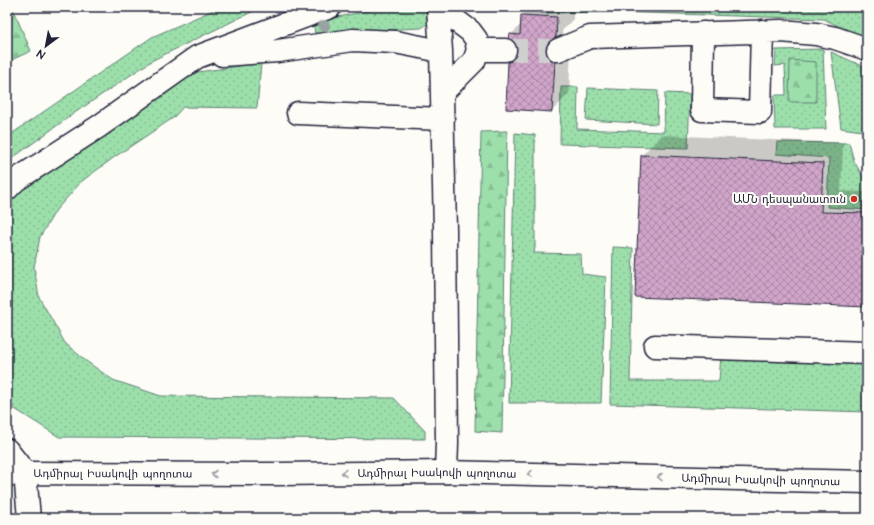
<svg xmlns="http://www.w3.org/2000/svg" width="874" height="525" viewBox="0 0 874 525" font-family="'Architects Daughter','Noto Sans Armenian',sans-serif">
  <defs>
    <pattern id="grass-dots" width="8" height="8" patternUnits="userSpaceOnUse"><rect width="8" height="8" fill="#9cdfab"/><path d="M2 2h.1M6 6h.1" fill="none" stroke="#86bf94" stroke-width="1.8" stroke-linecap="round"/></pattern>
    <pattern id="forest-firs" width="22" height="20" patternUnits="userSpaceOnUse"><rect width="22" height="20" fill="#9cdfab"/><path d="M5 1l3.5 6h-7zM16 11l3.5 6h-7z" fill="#86bf94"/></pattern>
    <pattern id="building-cross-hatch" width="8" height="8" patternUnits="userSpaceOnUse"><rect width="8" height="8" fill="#d0a5c9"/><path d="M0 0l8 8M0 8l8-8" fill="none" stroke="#a886a4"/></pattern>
  </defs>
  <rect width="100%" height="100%" fill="#fdfcf7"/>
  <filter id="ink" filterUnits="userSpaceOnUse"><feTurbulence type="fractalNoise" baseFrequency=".025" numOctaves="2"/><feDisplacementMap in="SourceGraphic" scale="8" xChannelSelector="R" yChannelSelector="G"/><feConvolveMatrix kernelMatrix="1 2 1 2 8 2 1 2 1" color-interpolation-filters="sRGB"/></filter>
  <g filter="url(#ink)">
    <path fill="url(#grass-dots)" stroke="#5f8073" d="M220,7h42l-109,53 -80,54 -66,48v-25l145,-100z
      M387,7h43l1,15 -10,6 -106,5 -2,-11z
      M540,7h327v33l-43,-21 -206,-7 -77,1z
      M823,49l3,80h-51l-1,-34h12l-1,-30 -10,1 1,-16z
      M831,52l36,16v91l-5,-28 -21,-3z
      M261,63l-4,45 -74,-1 -10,11 -57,38 -34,25 -26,29 -16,27 -6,30 5,30 26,46 21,18 27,19 48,16 233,2 31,33v8l-366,-2 -52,-33v-200l16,-15 168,-116z
      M561,87h17l-1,42 87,3 1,-39 25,1 -2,54 -128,-4z
      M588,88l70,3 -1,33 -71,-4z
      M515,133l20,2v112l-1,6 47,1 1,20 24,3 -5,126h-92z
      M777,142l72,1 5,18 13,23v26l-40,-3 2,-49 -53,-4z
      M613,247l20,1 -3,133h89l2,-26 146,4v53l-257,-8z"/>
    <path fill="url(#forest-firs)" stroke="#5f8073" d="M7,7h5l19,44 -24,11z
      M790,60l26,2v40h-27z
      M507,131l-5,302 -27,-2 6,-299z"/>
    <path fill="#0003" d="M530,7h43v12l-11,12 1,7 8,7 -2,49 -17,17 -43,-49 8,-8 -1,-11 -5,-8 10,-11 1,-9z
      M662,135l181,8 -2,48 26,1v114l-225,-151z"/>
    <path fill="url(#building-cross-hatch)" stroke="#22223b" d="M521,15l36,2 -1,20 -8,5 -2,7 1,6 3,5 5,2 -3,50 -46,-3 2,-47 4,-1 4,-4 1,-7 -1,-7 -7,-4 1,-5 10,1z
      M641,155l182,8 -2,49 46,1v94l-232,-10z"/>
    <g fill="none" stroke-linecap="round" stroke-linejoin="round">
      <path stroke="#d1d0d1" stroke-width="22" stroke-dasharray="22 11" stroke-linecap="butt" d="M505,50h53"/>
      <defs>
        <path id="minor" d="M438,7l3,44 4,179 2,213 -1,29
          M438,7l32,24 6,8 2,11 -4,11 -32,32
          M703,33l-1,77 58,2 2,-81
          M478,50h27
          M558,50l32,-13 191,-6 35,3 19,4 32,11
          M222,55l56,-4 75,-11 42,2 46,9
          M298,113l145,6
          M7,189l9,-9 82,-53 99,-70 133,-50
          M655,346l212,7
          M7,450l18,23 4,45"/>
        <g id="highway">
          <path id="s1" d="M7,475l18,-2 253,1 168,-2 421,10"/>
        </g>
      </defs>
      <use href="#minor" stroke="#22223b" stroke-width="25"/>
      <use href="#highway" stroke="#22223b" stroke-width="25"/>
      <use href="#minor" stroke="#fdfcf7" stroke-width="22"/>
      <use href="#highway" stroke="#fdfcf7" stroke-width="22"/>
    </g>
    <circle fill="#99a3a2" cx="324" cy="26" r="6"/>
    <defs><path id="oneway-chevron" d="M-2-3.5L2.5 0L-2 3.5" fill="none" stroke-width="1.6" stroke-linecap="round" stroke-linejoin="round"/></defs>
    <g stroke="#9a9aa2">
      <use href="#oneway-chevron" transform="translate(344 473) rotate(179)"/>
      <use href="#oneway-chevron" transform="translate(214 474) rotate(-180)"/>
      <use href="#oneway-chevron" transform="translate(530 474) rotate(-179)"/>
      <use href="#oneway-chevron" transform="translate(660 477) rotate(-179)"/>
    </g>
  </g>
  <circle fill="#c8321e" stroke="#fdfcf7" stroke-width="1.5" cx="854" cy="199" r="4"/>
  <g text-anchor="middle" stroke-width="4" stroke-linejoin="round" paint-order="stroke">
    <g font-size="11" fill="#22223b" stroke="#fdfcf7" text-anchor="end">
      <text x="846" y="203">ԱՄՆ դեսպանատուն</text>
    </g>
    <g font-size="11" fill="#22223b" stroke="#fdfcf7">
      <text dy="4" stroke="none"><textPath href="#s1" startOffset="106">Ադմիրալ Իսակովի պողոտա</textPath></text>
      <text dy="4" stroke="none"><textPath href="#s1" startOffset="430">Ադմիրալ Իսակովի պողոտա</textPath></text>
      <text dy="4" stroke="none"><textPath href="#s1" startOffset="754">Ադմիրալ Իսակովի պողոտա</textPath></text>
    </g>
  </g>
  <rect width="874" height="525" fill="none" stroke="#fdfcf7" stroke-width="24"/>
  <rect x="12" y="12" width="850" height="501" fill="none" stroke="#22223b" stroke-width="1.5" filter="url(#ink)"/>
  <g transform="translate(46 46) rotate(212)" stroke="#fdfcf7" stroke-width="3" paint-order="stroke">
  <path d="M0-3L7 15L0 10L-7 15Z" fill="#22223b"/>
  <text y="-6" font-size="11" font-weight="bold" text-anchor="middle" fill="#22223b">N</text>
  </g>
</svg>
